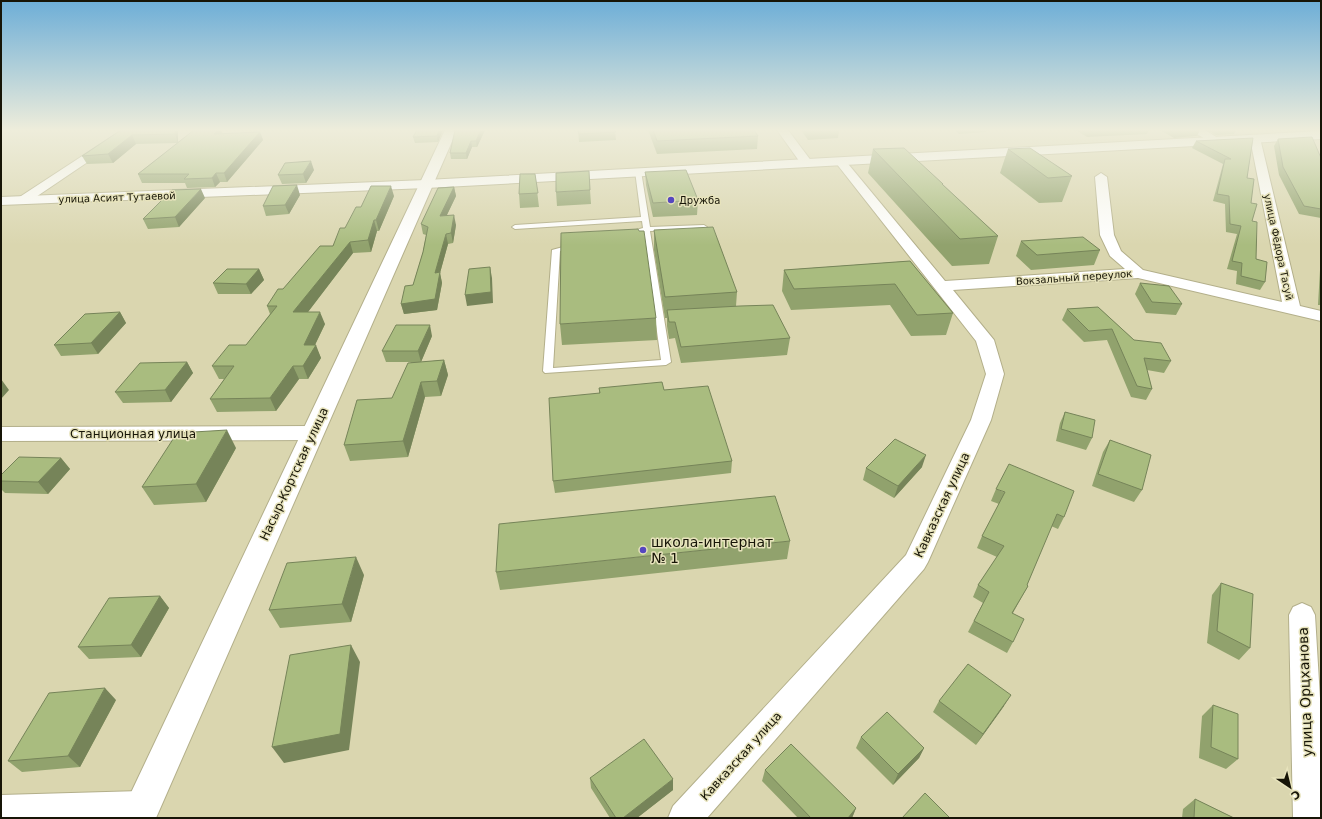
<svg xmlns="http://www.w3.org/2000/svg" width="1322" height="819" viewBox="0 0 1322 819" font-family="'DejaVu Sans',sans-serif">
  <rect width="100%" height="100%" fill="#dad6af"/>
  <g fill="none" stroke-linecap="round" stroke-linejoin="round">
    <defs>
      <path id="service" d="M638,169l3,2 9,56 54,-2 3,2 -3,2 -54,2 21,131 -5,3 -121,8 -2,-2 9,-121 22,-6h3v4l-17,3 -7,117 108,-8 -18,-128 -17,4 -4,-2 21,-6 -1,-7 -127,8 -3,-2 3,-2 126,-8 -6,-46z"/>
      <path id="minor" d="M122,130h13l-108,73 -5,1 -7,-4z
        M777,130h11l24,32 -2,3h-8z
        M1255,135l5,3 40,168 21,5v10l-183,-43 -185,12 41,50 10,34 -13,46 -63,142 -4,7 -217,249h-39l5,-12 233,-251 65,-135 15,-46 -10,-33 -140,-178 -2,-2 2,-2h8l101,122 180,-12 -15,-13 -10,-21 -5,-58 6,-4 6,4 7,58 7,16 22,19 139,32 -32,-164z
        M313,426l7,2 3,5 -3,5 -7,2 -312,1v-14z
        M1302,603l9,4 4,8 6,100v103h-28l-4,-203 4,-8z
        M141,791l12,5 5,12 -5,10h-152v-23z"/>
      <path id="tertiary" d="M445,130h12l-301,688h-37z
        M1189,130h16l16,10 -6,4z"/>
      <path id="primary" d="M1321,131v8l-895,49 -425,17v-8l425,-17z"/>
    </defs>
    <use href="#service" stroke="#b3af8a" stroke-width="2"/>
    <use href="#minor" stroke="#b3af8a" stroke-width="2"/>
    <use href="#tertiary" stroke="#b3af8a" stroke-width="2"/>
    <use href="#primary" stroke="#b3af8a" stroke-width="2"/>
    <use href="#service" fill="#fff" fill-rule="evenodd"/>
    <use href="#minor" fill="#fff" fill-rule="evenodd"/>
    <use href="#tertiary" fill="#fff" fill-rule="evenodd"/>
    <use href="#primary" fill="#fff" fill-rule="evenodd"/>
  </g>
  <path fill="#91a26d" d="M121,130h57v12l16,-12h27l2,4 37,-2 3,8 -36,42h-7l-5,5 -28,1 -2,-5h-43l-4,-9 40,-31 -42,1 -23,19 -26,1 -5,-8z
    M443,130l-5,12 -23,1 -2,-6z
    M485,130l-8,17h-5l-5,12h-16l-1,-6z
    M578,130h37l1,10 -37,2z
    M648,130h106l4,6 -1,13 -100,5z
    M801,130h38l-1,8 -30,2z
    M955,130h32l-1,2 -27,2z
    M1076,130h73l-2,4 -60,3z
    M1160,130h40l-3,6 -23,2z
    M1208,130h28l-2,4 -18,1z
    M1253,138l-6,40 4,25 1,18 4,38 9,23 -5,8 -24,-6 1,-13 -10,-2 10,-35 -11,-2 -1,-28 -12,-3 10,-37 -31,-16 4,-7z
    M1278,139l43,19v60l-22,-4 -20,-39 -5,-29z
    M873,149l70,35v1l55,51 -9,28 -37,2 -84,-93z
    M1008,149l64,27 -10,26 -23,1 -39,-30z
    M314,170l-8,13 -24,1 -4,-9z
    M645,172l53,28 -1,15 -44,2 -7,-32z
    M535,174l4,33 -19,1 -1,-14z
    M454,187l2,9 -9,19 9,10 -3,18 -5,1 -8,29 2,10 -5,27 -33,4 -3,-10 12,-19 10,-33 3,-17 -3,-1 -2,-10z
    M590,190l1,14 -34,2 -1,-14z
    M300,195l-11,19 -23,2 -3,-10z
    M394,196l-15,35h-2l-6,21 -18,1 -45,59 17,12 -10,21 6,13 -13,21h-9l-23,32 -59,1 -7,-13 14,-20h-5l-7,-13 34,-21 24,-31 -3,-8 16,-17 50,-43 28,-39z
    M205,198l-26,29 -31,2 -5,-10z
    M654,230l83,62 -1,14 54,32 -3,17 -106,8 -6,-25 -6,1 -2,-13v-8h-2l-11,-68z
    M1021,241l79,9 -6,15 -63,5 -15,-14z
    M1321,253v52h-3z
    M910,261l43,52 -7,22 -35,1 -21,-31 -99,5 -9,-19 2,-21z
    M259,269l5,11 -13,14h-33l-5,-11z
    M1140,283l42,21 -6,11 -30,-2 -11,-19z
    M1098,307l36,33 37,21 -7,12 -17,-3 5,19 -6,11 -15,-3 -24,-57 -23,2 -22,-22 5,-11z
    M120,312l6,11 -28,31 -37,2 -7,-11z
    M656,318l1,22 -95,5 -2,-21z
    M432,336l-11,26 23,-2 4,15 -7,21 -16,1 -17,60 -58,4 -6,-16 48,-47 19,-36h-25l-4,-11z
    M187,362l6,11 -22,29 -48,1 -8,-11z
    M599,388l133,73 -1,12 -176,20 -2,-12 46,-88z
    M1065,412l27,26 -6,12 -30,-9 4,-18z
    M1110,440l32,50 -8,12 -42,-16 11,-34z
    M236,448l-30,54 -52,3 -12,-18z
    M61,458l9,11 -22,25 -43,-1 -4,-4v-14z
    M922,467l-28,31 -31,-18 3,-12z
    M996,489l68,28 -6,12 -7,-3 -24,59 1,1 -15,27v29l-6,11 -39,-21 15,-29 -10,-6 5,-12 19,-28 -20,-9 5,-12 17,-32 -8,-3z
    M790,541l-3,18 -287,31 -4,-18z
    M364,575l-13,47 -71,6 -11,-18z
    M1221,583l29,65 -11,12 -32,-17 5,-48z
    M160,596l9,12 -28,49 -52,2 -11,-12z
    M116,700l-36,67 -58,5 -14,-11z
    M939,701l65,5 -28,39 -43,-33z
    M1213,705l25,54 -12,10 -27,-11 3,-42z
    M861,737l63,11 -5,10 -26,27 -37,-37z
    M765,770l91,38 -4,10h-54l-36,-37z
    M590,778l83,12 -36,28h-27l-19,-30z
    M1195,799l39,19h-52l1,-9z"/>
  <path fill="#768459" d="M175,130h3v13l-3,-9z
    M218,130h3l2,6 -9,-2z
    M439,130h4l-5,12 -1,-6z
    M481,130h4l-8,17 -1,-6z
    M260,132l3,8 -36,42 -3,-9z
    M132,135l4,9 -23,19 -5,-9z
    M471,141l1,6 -5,12 -1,-6z
    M311,161l3,9 -8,13 -3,-9z
    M216,173l4,9 -5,5 -3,-9z
    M297,185l3,10 -11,19 -4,-9z
    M391,186l3,10 -15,35 -3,-11z
    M454,187l2,9 -14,29 -2,-9z
    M201,189l4,9 -26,29 -4,-10z
    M454,215l2,10 -3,18 -2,-10z
    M374,220l3,11 -6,21 -3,-12z
    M446,234l2,10 -8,29 2,10 -5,27 -33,4 -3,-10 34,-31z
    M350,242l3,11 -55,72 -5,-13z
    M490,267l2,11 1,25 -26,3 -2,-11z
    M259,269l5,11 -13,14 -5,-10z
    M120,312l6,11 -28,31 -7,-11z
    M320,312l5,12 -13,27 4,-6 5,13 -13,21 -5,-13 1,-21z
    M430,325l2,11 -11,26 -3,-11z
    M444,360l4,15 -7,21 -4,-15z
    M187,362l6,11 -22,29 -6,-12z
    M293,366l6,13 -23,32 -6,-13z
    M1,379l8,11 -8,9z
    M421,382l4,15 -17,60 -5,-16z
    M227,430l9,18 -30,54 -10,-18z
    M926,455l-4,12 -28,31 4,-12z
    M61,458l9,11 -22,25 -10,-12z
    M356,557l8,18 -13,47 -9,-18z
    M160,596l9,12 -28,49 -10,-12z
    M351,645l9,17 -11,88 -65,13 -12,-16z
    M105,688l11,12 -36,67 -12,-11z
    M1011,695l-7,11 -28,39 7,-11z
    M924,748l-5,10 -26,27 5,-11z
    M673,779v11l-36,28h-14z
    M856,808l-4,10h-4z"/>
  <path fill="#a9bc7f" stroke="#768459" d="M121,130h54v4l-43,1 -24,19 -26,2z
    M194,130h24l-4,4 46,-2 -36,41h-8l-4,5 -28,1 5,-5h-51z
    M417,130h22l-2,6 -24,1z
    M455,130h26l-5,11h-5l-5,12h-16z
    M578,130h37l1,2 -37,2z
    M653,130h101l4,6 -101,5z
    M1312,137l9,21v51l-17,-3 -21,-39 -5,-28z
    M1253,138l-6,40 7,1 -3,24 6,1 -5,17 5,1 -1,37 11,3 -2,20 -24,-6 1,-13 -10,-2 9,-35 -11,-2 -1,-28 -12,-2 8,-35h6l-35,-18z
    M904,148l39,36h-1l56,52 -38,3 -87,-90z
    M1030,148l42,28 -24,2 -40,-29z
    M311,161l-8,13 -25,1 7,-12z
    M686,170l12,30 -45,3 -8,-31z
    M589,171l1,19 -34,2v-19z
    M520,174h15l3,19 -19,1z
    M297,185l-12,20 -22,1 10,-20z
    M371,186h20l-15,34h-2l-6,20 -18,2 -57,70h27l-16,33h12l-13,21h-10l-23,32 -60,1 24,-33h-22l17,-21h17l31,-39h-10l11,-17h5l37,-43h13l7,-18h5l11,-21h5z
    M454,187l-14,29 14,-1 -3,18 -5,1 -11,39 5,-1 -5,27 -34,5 4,-18 8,-1 10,-33 5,-25 -7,-3 17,-36z
    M201,189l-26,28 -32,2 29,-29z
    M713,227l24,65 -72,5 -11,-67z
    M638,229l1,2h5l12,87 -96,6 1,-91z
    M1083,237l17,13 -63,5 -16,-14z
    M910,261l43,52 -36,2 -22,-31 -101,5 -10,-19z
    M490,267l1,25 -26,3 4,-26z
    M227,269h32l-13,15 -33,-1z
    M1140,283l29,3 13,18 -30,-2z
    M773,305l17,33 -109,9 -6,-25h-6l-2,-12 73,-4z
    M1098,307l36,33 27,3 10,18 -27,-3 8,31 -15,-3 -25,-57 -23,2 -22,-22z
    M120,312l-29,31 -37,2 31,-31z
    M396,325h34l-12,26h-36z
    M444,360l-7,21 -16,1 -18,59 -59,4 13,-45 35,-2 16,-35z
    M187,362l-22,28 -50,2 25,-29z
    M662,382l2,8 44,-4 24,75 -179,20 -4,-83 51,-5 -1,-5z
    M1065,412l30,8 -3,18 -31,-9z
    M227,430l-31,54 -54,3 35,-54z
    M895,439l31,16 -28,31 -32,-18z
    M1110,440l41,15 -9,35 -44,-16z
    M19,457l42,1 -23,24 -37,-1v-6z
    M1009,464l65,27 -10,26 -7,-3 -30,71 1,1 -16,27 12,6 -11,23 -39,-21 15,-29 -11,-7 26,-39 -22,-10 23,-44 -9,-3z
    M775,496l15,45 -294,31 3,-48z
    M356,557l-14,47 -73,6 18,-47z
    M1221,583l32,11 -3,54 -33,-17z
    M160,596l-29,49 -53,2 31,-49z
    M351,645l-11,89 -68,13 18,-92z
    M968,664l43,31 -28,39 -44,-33z
    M105,688l-37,68 -60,5 41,-68z
    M1213,705l25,9v45l-27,-12z
    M887,712l37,36 -26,26 -37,-37z
    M644,739l29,40 -50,39h-7l-26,-40z
    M791,744l65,64 -8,10h-37l-46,-48z
    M925,793l25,25h-48z
    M1195,799l39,19h-40z"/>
  <linearGradient id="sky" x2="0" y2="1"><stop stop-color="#6daed7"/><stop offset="0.53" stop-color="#eeeddb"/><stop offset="1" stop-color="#eeeddb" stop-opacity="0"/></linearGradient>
  <rect width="1322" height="245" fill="url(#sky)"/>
  <g fill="#5547bf" stroke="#e7e3bc" stroke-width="1.5">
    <circle cx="671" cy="200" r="4"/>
    <circle cx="643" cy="550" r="4"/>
  </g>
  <g text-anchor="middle" stroke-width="3" stroke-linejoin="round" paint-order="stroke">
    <g font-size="10" fill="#171507" stroke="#e7e3bc">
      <text transform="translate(117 197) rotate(-2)" y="4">улица Асият Тутаевой</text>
      <text transform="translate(1279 247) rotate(78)" y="4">улица Фёдора Тасуй</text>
      <text transform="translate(1074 277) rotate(-4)" y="4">Вокзальный переулок</text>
    </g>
    <g font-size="10" fill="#171507" stroke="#e7e3bc" text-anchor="start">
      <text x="679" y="204">Дружба</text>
    </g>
    <g font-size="12" fill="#171507" stroke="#e7e3bc">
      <text x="133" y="438">Станционная улица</text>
      <text transform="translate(294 474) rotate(-65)" y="4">Насыр-Кортская улица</text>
      <text transform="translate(942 505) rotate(-65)" y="4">Кавказская улица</text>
      <text transform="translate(741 756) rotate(-48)" y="4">Кавказская улица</text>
    </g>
    <g font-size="14" fill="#171507" stroke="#e7e3bc" text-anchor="start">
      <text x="651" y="547">школа-интернат<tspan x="651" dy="16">№ 1</tspan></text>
    </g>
    <g font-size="14" fill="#171507" stroke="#e7e3bc">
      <text transform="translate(1305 692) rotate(-92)" y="5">улица Орцханова</text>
    </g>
  </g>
  <rect width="1322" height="819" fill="none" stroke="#171507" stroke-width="4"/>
  <g transform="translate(1290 787) rotate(145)" stroke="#e7e3bc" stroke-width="3" paint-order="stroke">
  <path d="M0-3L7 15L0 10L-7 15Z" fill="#171507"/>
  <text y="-6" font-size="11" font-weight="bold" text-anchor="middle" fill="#171507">С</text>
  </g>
</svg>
